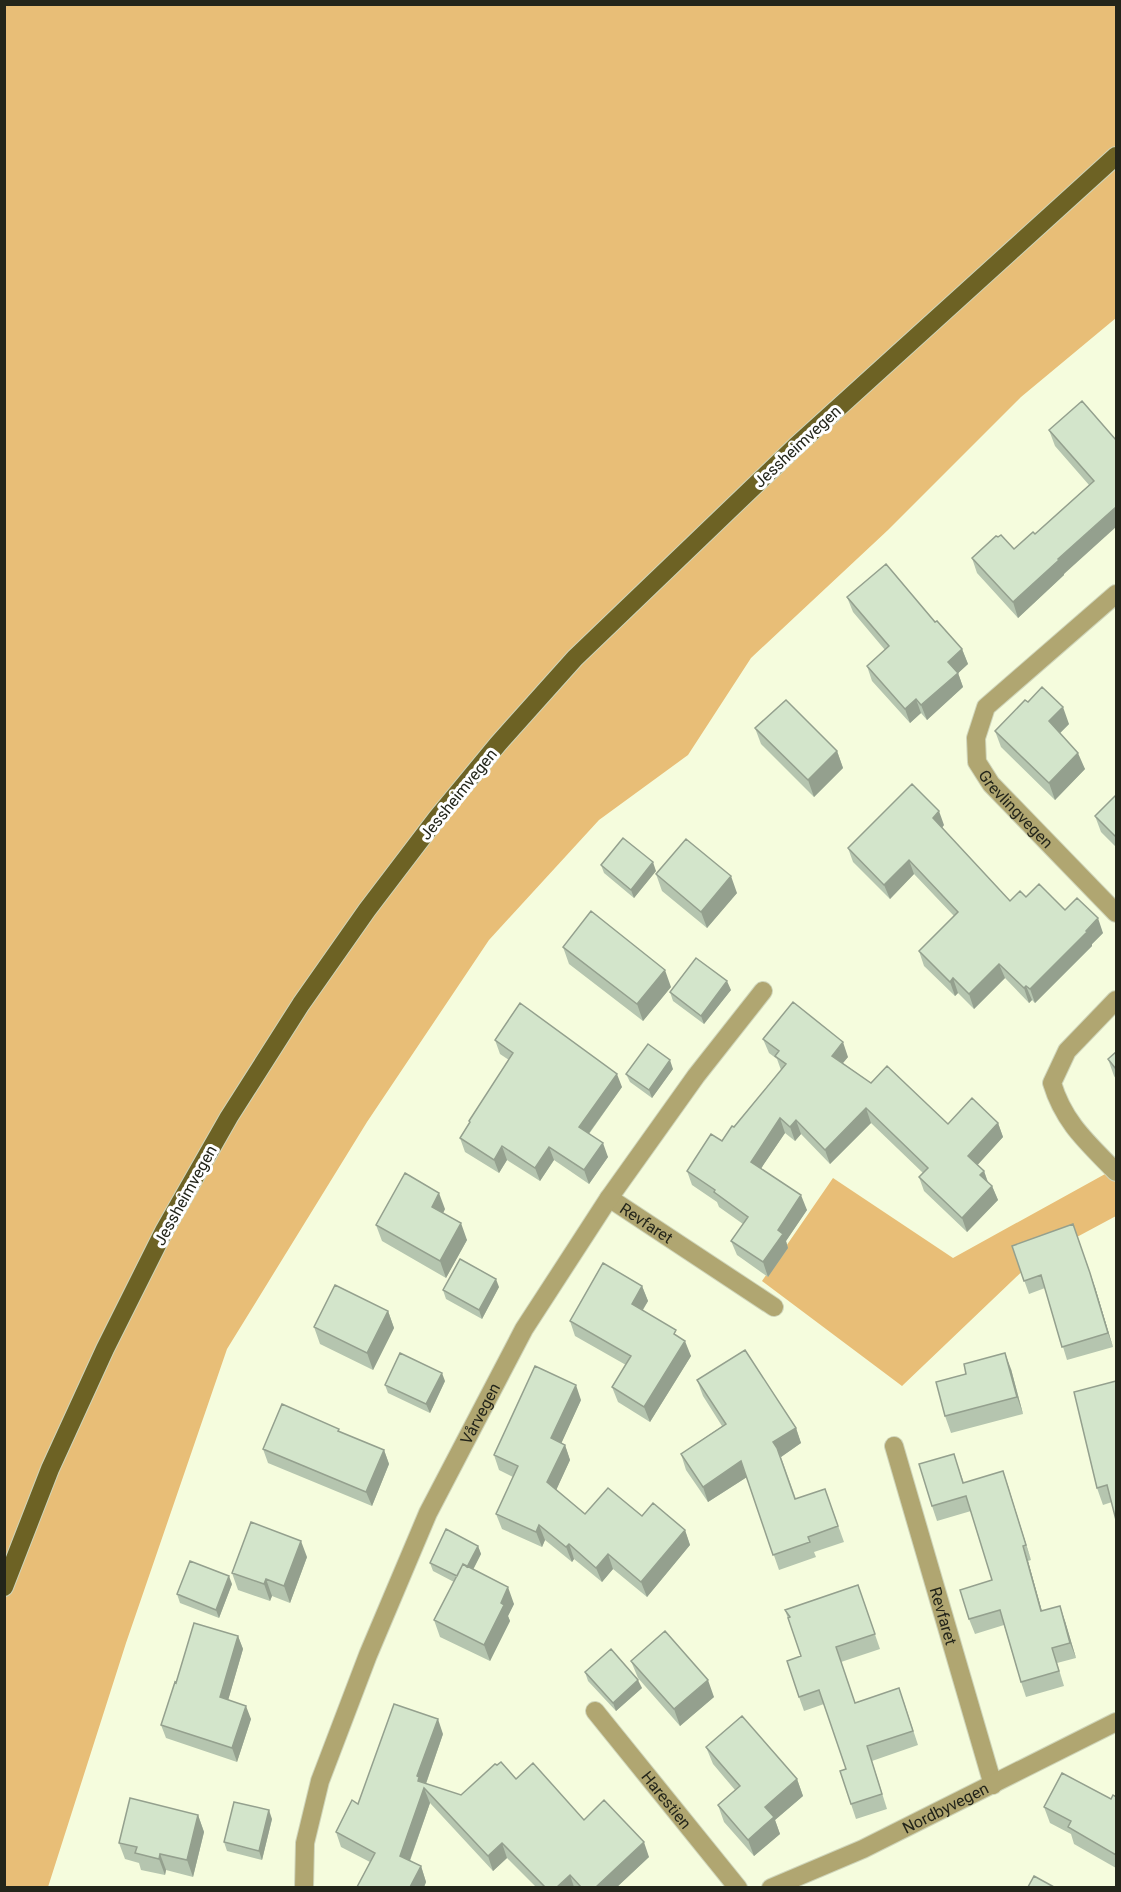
<svg xmlns="http://www.w3.org/2000/svg" width="1121" height="1892" viewBox="0 0 1121 1892" font-family="Roboto,sans-serif">
  <rect width="100%" height="100%" fill="#f5fcdd"/>
  <path fill="#e8be77" d="M5,5h1111v313l-95,79 -133,133 -137,128 -63,97 -89,65 -110,120 -122,182 -140,227 -101,294 -78,244 -43,1z
    M1116,1168v48l-82,44 -132,126 -140,-105 71,-103 120,80z"/>
  <g fill="none" stroke-linecap="round" stroke-linejoin="round">
    <defs>
      <g id="minor">
        <path id="s1" d="M1116,594l-130,113 -10,31 1,24 14,22 125,129"/>
        <path d="M1116,1000l-49,51 -15,32c12,40 36,60 64,89"/>
        <path id="s2" d="M609,1198l165,109"/>
        <path id="s3" d="M894,1446l99,339"/>
        <path id="s4" d="M595,1711l143,177"/>
        <path id="s5" d="M304,1888l1,-45 15,-62 48,-126 60,-142 96,-184 85,-131 87,-122 67,-85"/>
        <path id="s6" d="M771,1888l92,-39 253,-127"/>
      </g>
      <path id="major" d="M4,1587l46,-118 55,-120 59,-118 65,-114 72,-113 66,-94 70,-92 61,-74 77,-86 221,-212 320,-290"/>
    </defs>
    <use href="#minor" stroke="#cfd5ba" stroke-width="20"/>
    <use href="#major" stroke="#cfd5ba" stroke-width="20"/>
    <use href="#minor" stroke="#b0a671" stroke-width="18"/>
    <use href="#major" stroke="#6d6224" stroke-width="18"/>
  </g>
  <path fill="#b5c5af" d="M1049,430l67,10 -52,134v1l-46,43 -41,-45 -5,-15 42,-9 21,-15 54,-49 -34,-39z
    M847,597l88,25 27,27 6,15 -10,9 5,14 -36,33 -6,-7 -11,10 -38,-42 -5,-15 18,-16 -32,-38z
    M1028,702l41,22 -9,9 25,36 -30,31 -54,-53 -6,-16z
    M755,728l82,23 6,17 -29,29 -53,-53z
    M1116,795v52l-15,-15 -6,-16z
    M944,825l-2,3 68,73 16,-4 39,13 38,23 -11,11v2l-57,57 -3,-3 -3,3 -24,-25 -31,31 -16,-16 -3,3 -31,-30 -5,-15 35,-35 -40,-42 -24,25 -37,-37 -5,-14z
    M601,865l55,6 -22,27 -30,-25z
    M656,874l81,19 -30,35 -45,-37z
    M563,947l108,40 -28,34 -74,-57z
    M731,990l-27,34 -31,-23 -3,-9z
    M763,1039l85,18 -5,6 28,20 77,41 50,-1 5,14 -26,28 7,6 4,11 4,4 6,14 -31,32 -43,-41 -5,-14 4,-4 -52,-50 -41,41 -29,-30 -6,7 -10,-8 -24,35 46,42 -21,31 2,7 -20,29 -31,-22 -6,-14 12,-17 -24,-17 -2,-5 -25,-17 -5,-14 35,-30 59,-71 -4,-11 -8,-6z
    M495,1040l127,47 -33,47 19,23 -19,27 -35,-24 -14,21 -33,-21 -8,13 -34,-21 -5,-14 10,-15 -1,-2 40,-61 -9,-6z
    M1116,1052v27l-2,-3 -6,-17z
    M673,1069l-21,29 -22,-16 -4,-8z
    M445,1209l-2,4 24,27 -21,38 -64,-37 -6,-16z
    M1012,1246l83,41 18,60 -46,13 -22,-72 -16,6z
    M642,1286l6,15 -5,9 36,28 12,18 -41,66 -32,-20 -6,-15 14,-22 -51,-29 -5,-15z
    M499,1287l-17,32 -36,-20 -3,-9z
    M388,1311l6,17 -21,42 -53,-26 -6,-17z
    M1011,1369l12,45 -72,19 -6,-17z
    M697,1380l99,48 5,15 -20,14 15,42 29,-10 19,53 -30,10 2,5 -37,13 -32,-93 -39,25 -22,-32 -5,-16 41,-28 -19,-30z
    M445,1381l-15,32 -42,-20 -3,-8z
    M1116,1381l-4,121 -9,3 -6,-17z
    M581,1400l-20,43 4,2 5,15 -14,30 29,24 57,2 43,14 5,15 -43,52 -34,-28 -11,13 -28,-23 -2,3 -27,-22 -3,7 -40,-18 -6,-15 17,-37 -14,-7 -5,-15z
    M339,1429l1,3 44,18 5,14 -17,42 -104,-43 -5,-14z
    M959,1469l5,14 39,-12 28,89 -3,1 14,50 23,10 11,37 -19,5 7,23 -38,11 -5,-15 -17,-57 -29,9 -6,-15 23,-39 -21,-69 -34,10 -5,-15z
    M478,1546l3,8 -8,16 41,34 -6,12 2,5 -20,40 -50,-24 -6,-17 20,-38 -21,-11 -3,-8z
    M307,1557l-17,46 -18,-7 -2,5 -32,-11 -6,-17z
    M232,1584l-13,34 -39,-15 -3,-9z
    M858,1585l22,64 -39,13 14,41 49,-1 14,43 -46,16 15,48 -31,10 -5,-15 -5,-35 -22,-65 -20,7 -5,-14 2,-41 -16,-46z
    M238,1636l5,13 -15,51 23,19 -14,43 -71,-24 -5,-13 15,-42z
    M631,1661l83,36 -34,29 -42,-48z
    M585,1672l57,16 -26,23 -28,-30z
    M443,1734l-17,50 35,11 55,-16 68,41 65,37 -32,30h-81l-29,-29 -14,13 -63,-68 -20,58 11,5 5,16 -2,5h-67l13,-25 -29,-15 -5,-15 22,-28z
    M706,1747l91,32 6,17 -28,24 5,14 -26,22 -30,-34 -6,-17 17,-15 -22,-26z
    M1116,1797v71l-42,-24 -3,-10 -21,-11 -6,-16 67,-8z
    M198,1815l6,17 -11,45 -27,-7 -1,5 -24,-5 -2,-7 -14,-4 -6,-16z
    M272,1819l-10,41 -35,-9 -3,-9z"/>
  <path fill="#94a08e" d="M1116,507v20l-52,47v1l-46,43 -5,-16 45,-43z
    M962,649l6,15 -14,13 -6,-15z
    M958,673l5,14 -36,33 -6,-15z
    M916,699l5,14 -11,10 -5,-14z
    M1063,707l6,17 -14,14 -6,-17z
    M837,751l6,17 -29,29 -6,-17z
    M1078,753l7,16 -30,31 -6,-17z
    M939,811l5,14 -6,7 -5,-14z
    M909,860l5,14 -24,25 -6,-14z
    M653,862l3,9 -22,27 -3,-8z
    M731,876l6,17 -30,35 -6,-16z
    M1098,918l5,15 -11,11v2l-57,57 -5,-14z
    M999,964l6,14 -31,31 -5,-15z
    M665,970l6,17 -28,34 -6,-17z
    M953,978l5,15 -3,3 -5,-14z
    M727,981l4,9 -27,34 -3,-8z
    M1026,986l6,14 -3,3 -5,-15z
    M843,1042l5,15 -11,13 -5,-14z
    M670,1060l3,9 -21,29 -3,-8z
    M617,1074l5,13 -38,53 -5,-13z
    M866,1108l5,15 -41,41 -5,-14z
    M780,1118l5,15 -29,43 -5,-14z
    M796,1120l5,14 -6,7 -5,-14z
    M998,1123l5,14 -30,33 -5,-14z
    M603,1143l5,14 -19,27 -5,-14z
    M502,1146l5,14 -8,13 -5,-13z
    M549,1147l5,13 -14,21 -5,-13z
    M984,1171l5,15 -9,-11z
    M992,1186l6,14 -31,32 -5,-14z
    M439,1193l6,16 -7,14 -6,-16z
    M801,1195l6,15 -21,31 2,7 -20,29 -5,-15 15,-32z
    M461,1223l6,17 -21,38 -6,-17z
    M1073,1224l22,63 18,60 -5,-14z
    M496,1279l3,8 -17,32 -3,-9z
    M642,1286l6,15 -11,18 -5,-15z
    M388,1311l6,17 -21,42 -6,-17z
    M685,1341l6,15 -41,66 -6,-15z
    M1005,1353l6,16 12,45 -6,-17z
    M442,1373l3,8 -15,32 -4,-9z
    M576,1385l5,15 -24,53 -6,-15z
    M796,1428l5,15 -20,14 -8,-15z
    M565,1445l5,15 -17,37 -6,-15z
    M384,1450l5,14 -17,42 -6,-14z
    M741,1461l6,16 -39,25 -5,-15z
    M1003,1471l5,15 23,74 -5,-15z
    M539,1525l6,15 -3,7 -6,-15z
    M685,1530l5,15 -43,52 -6,-15z
    M301,1541l6,16 -17,46 -6,-17z
    M569,1544l5,15 -2,3 -6,-15z
    M478,1546l3,8 -17,33 -3,-8z
    M1023,1546l5,15 18,65 -5,-15z
    M608,1554l5,15 -11,13 -6,-14z
    M229,1576l3,8 -13,34 -3,-8z
    M266,1579l6,17 -2,5 -6,-17z
    M508,1587l6,17 -6,12 2,5 -20,40 -6,-16 17,-42z
    M1060,1606l5,15 11,37 -6,-15z
    M238,1636l5,13 -18,62 -5,-14z
    M638,1680l4,8 -26,23 -3,-8z
    M708,1680l6,17 -34,29 -6,-17z
    M246,1706l5,13 -14,43 -5,-14z
    M438,1719l5,15 -19,55v-1l6,15 -24,68 -6,-15 17,-80z
    M797,1779l6,17 -28,24 5,14 -26,22 -6,-16 17,-33z
    M269,1810l3,9 -10,41 -3,-9z
    M198,1815l6,17 -11,45 -6,-17z
    M644,1842l5,15 -32,30h-21z
    M502,1843l5,15 -14,13 -5,-15z
    M160,1854l6,16 -1,5 -6,-16z
    M421,1866l5,16 -2,5h-14z
    M570,1875l4,12h-17z"/>
  <path fill="#d3e5cb" stroke="#94a08e" stroke-width="1.5" d="M1082,401l34,39v67l-58,52 1,1 -46,42 -41,-44 24,-22 2,1 3,-2 13,14 19,-17 2,2 59,-53 -45,-51z
    M886,564l49,58 2,-1 25,28 -14,13 10,11 -37,32 -5,-6 -11,10 -38,-43 22,-20 -42,-49z
    M1042,687l21,20 -14,14 29,32 -29,30 -54,-52 30,-31 3,2z
    M786,700l51,51 -29,29 -53,-52z
    M912,784l27,27 -6,7 77,83 10,-10 6,6 13,-13 26,26 12,-12 21,20 -12,13 1,1 -57,57 -4,-3 -2,2 -25,-24 -30,30 -16,-16 -3,4 -31,-31 39,-39 -49,-52 -25,25 -36,-37z
    M1116,795v42l-21,-21z
    M623,838l30,24 -22,28 -30,-25z
    M686,839l45,37 -30,36 -45,-38z
    M591,911l74,59 -28,34 -74,-57z
    M696,958l31,23 -26,35 -31,-24z
    M793,1002l50,40 -11,14 39,27 16,-17 61,58 24,-26 26,25 -30,33 16,15 -4,4 12,11 -30,32 -43,-41 9,-9 -62,-60 -41,42 -29,-30 -6,7 -10,-9 -29,44 50,33 -23,35 5,4 -20,28 -32,-21 17,-24 -34,-25 1,-2 -28,-19 24,-37 11,7 10,-15 2,1 52,-63 -11,-8 4,-5 -16,-12z
    M520,1003l97,71 -38,53 24,16 -19,27 -35,-23 -14,21 -33,-22 -8,14 -34,-22 10,-16 -1,-1 44,-68 -18,-13z
    M648,1044l22,16 -21,30 -23,-16z
    M1116,1052v17l-8,-10z
    M405,1173l34,20 -7,14 29,16 -21,38 -64,-36z
    M1073,1224l17,49 18,60 -46,14 -21,-72 -17,6 -12,-35z
    M460,1259l36,20 -17,31 -36,-20z
    M603,1263l39,23 -10,18 44,26 -2,4 11,7 -41,66 -32,-20 19,-31 -61,-35z
    M335,1285l53,26 -21,42 -53,-26z
    M745,1350l51,78 -23,14 4,6 18,51 30,-10 13,37 -30,11 2,5 -37,13 -32,-94 -38,26 -22,-33 45,-30 -29,-44z
    M400,1353l42,20 -16,31 -41,-19z
    M1005,1353l12,44 -72,19 -9,-34 30,-8 -2,-10z
    M535,1366l41,19 -25,53 14,7 -18,37 38,32 23,-26 34,28 11,-13 32,27 -44,52 -33,-28 -12,14 -27,-24 -3,3 -27,-22 -3,7 -40,-18 22,-48 -24,-11z
    M1116,1381v139l-9,-35 -10,3 -23,-96z
    M282,1404l57,25 -1,2 46,19 -18,42 -103,-43z
    M954,1454l9,29 40,-12 23,74 -3,1 18,65 19,-5 10,37 -18,5 7,23 -38,11 -21,-72 -31,9 -9,-29 32,-10 -26,-84 -34,10 -13,-42z
    M251,1522l50,19 -17,45 -18,-7 -2,5 -32,-11z
    M446,1529l32,17 -11,21 -4,-3 -6,12 -27,-13z
    M190,1561l39,15 -13,34 -39,-16z
    M463,1564l45,23 -7,16 3,2 -20,40 -50,-25z
    M858,1585l17,49 -39,13 19,56 44,-15 14,43 -46,15 15,48 -31,10 -11,-33 6,-2 -27,-79 -20,7 -12,-36 14,-5 -13,-38 2,-1 -5,-7z
    M194,1623l44,13 -18,61 26,9 -14,42 -71,-23 14,-43 1,1z
    M665,1631l43,49 -34,29 -43,-48z
    M611,1649l27,31 -25,23 -28,-31z
    M394,1704l44,15 -21,57 2,1 -1,4 43,14 34,-31 2,1 4,-3 15,17 17,-16 51,57 20,-20 40,42 -48,45h-15l-11,-12 -13,12h-12l-43,-44 -14,13 -64,-68 -24,68 21,10 -11,21h-53l18,-34 -39,-21 16,-32 6,4z
    M742,1716l55,63 -32,28 9,10 -26,23 -30,-35 22,-19 -34,-39z
    M1062,1773l49,26 2,-4 3,2v58l-48,-28 3,-6 -27,-14z
    M130,1798l68,17 -11,45 -27,-6 -1,5 -24,-6 2,-6 -18,-4z
    M234,1802l35,8 -10,41 -35,-9z
    M1034,1876l20,11h-26z"/>
  <g text-anchor="middle" stroke-width="6" stroke-linejoin="round" paint-order="stroke">
    <g font-size="16" fill="#23251a" stroke="#fff">
      <text transform="translate(797 446) rotate(-43)" y="6">Jessheimvegen</text>
      <text transform="translate(458 794) rotate(-51)" y="6">Jessheimvegen</text>
      <text dy="6" stroke="none"><textPath href="#s1" startOffset="290">Grevlingvegen</textPath></text>
      <text transform="translate(185 1195) rotate(-61)" y="6">Jessheimvegen</text>
      <text dy="6" stroke="none"><textPath href="#s2" startOffset="45">Revfaret</textPath></text>
      <text dy="6" stroke="none"><textPath href="#s5" startOffset="510">Vårvegen</textPath></text>
      <text dy="6" stroke="none"><textPath href="#s3" startOffset="177">Revfaret</textPath></text>
      <text dy="6" stroke="none"><textPath href="#s4" startOffset="114">Harestien</textPath></text>
      <text dy="6" stroke="none"><textPath href="#s6" startOffset="192">Nordbyvegen</textPath></text>
    </g>
  </g>
  <rect width="1121" height="1892" fill="none" stroke="#23251a" stroke-width="12"/>
</svg>
